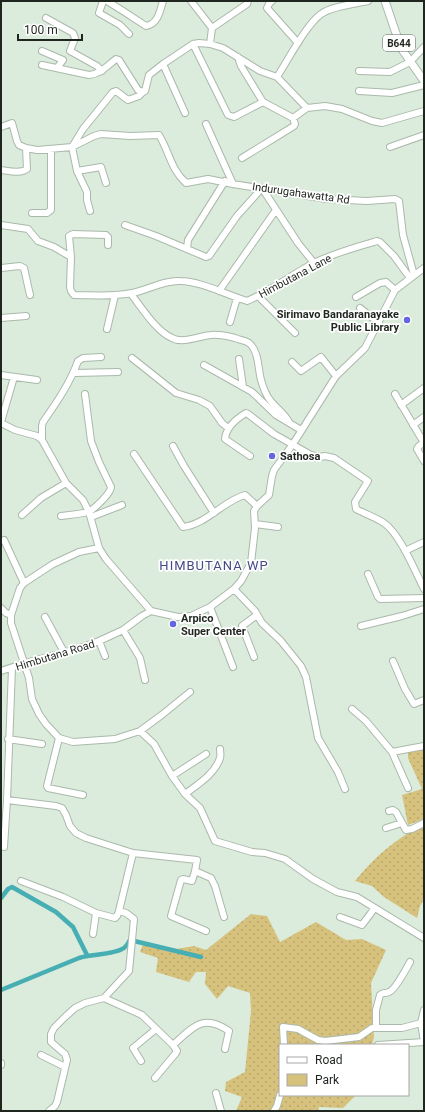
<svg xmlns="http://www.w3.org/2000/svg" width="425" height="1112" viewBox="0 0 425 1112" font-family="Roboto,sans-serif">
  <defs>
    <pattern id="green-dots" width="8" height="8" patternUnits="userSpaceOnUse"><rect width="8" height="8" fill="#d6c27d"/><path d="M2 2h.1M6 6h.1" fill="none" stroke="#b7a76c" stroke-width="1.8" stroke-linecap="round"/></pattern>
  </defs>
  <rect width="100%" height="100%" fill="#dbebdc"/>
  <path fill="url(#green-dots)" d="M423,749l1,1v69l-16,6 -6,-30 20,-6 -14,-31v-8z
    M424,824v75l-4,7 -3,12 -33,-21 -12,-11 -17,-5c19,-24 42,-43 69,-57z
    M251,914l16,2 13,26 36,-20 30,18 16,-1 24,11 -15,33 3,53 -2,9h-92v50h76l-13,13 -24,-1 -1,4h-82l6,-14 -17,-6 1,-9 19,-10 6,-61 -1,-18 -22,-7 -11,13 -12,-15 1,-12h-10l-7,10 -33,-10 2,-14 -18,-6 4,-10 32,7 18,-3 12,4z"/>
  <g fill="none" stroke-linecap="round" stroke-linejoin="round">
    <path stroke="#47afb4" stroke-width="4.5" d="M1,898l7,-9 4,-2 44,25 17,15 14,28
      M1,990l78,-32c12,-4 35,-3 45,-10 3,-2 4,-5 6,-8l71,17"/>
    <defs>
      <path id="minor" d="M103,1l-4,12 21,12 9,9
        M107,1l16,10 23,15c12,-2 14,-15 17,-25
        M191,1l21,27 -2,16
        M272,1l-3,3 -2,4 31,35
        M46,18l27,15 2,5 -5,13 27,15 5,5
        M212,28l35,-24 1,-3
        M193,44l35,71 6,2 29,-15
        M42,51l21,9 -6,8
        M238,57l3,9 22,36 30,16 14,-10 18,-2 17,3 30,12 10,2 42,-12
        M163,64l22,49
        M42,65l47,10c12,-1 18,-9 27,-16l3,1 19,30 5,2 2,-1 4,-16 14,-11 30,-20 6,-1 11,1 13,4 37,23 17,6c11,-17 29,-52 44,-63 11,-8 34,-10 47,-13
        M359,71l31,1 20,-10 14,-15
        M277,77l30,31
        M359,91l33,2 32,-8
        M206,124l27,60
        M1,127l11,-4 5,18 2,4 7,3 11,2 35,-3 22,-11 7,-2 29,2 29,-1c11,18 11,33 27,48l22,-4 25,5 94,15 40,2 28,-2 4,2 4,34 11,40
        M390,147l34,-12
        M242,158l52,-32 1,-2 -2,-6
        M1,170c8,1 20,4 26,-1l-1,-21
        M77,171l24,-4 5,16
        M90,211l-3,-11v-8l-10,-21 -5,-24 11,-18 30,-37 3,-1 12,9 11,-4 4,-4
        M32,213h15l4,-3v-61
        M1,225l27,4 10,12 16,6 17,10
        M125,225l31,11 50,21 3,-1 28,-40 25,-28 36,55 16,20
        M108,245v-8l-2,-2 -33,-1 -4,2 2,21 -1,30 1,4 3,4c19,0 40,2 58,-2 16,-3 32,-13 48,-12 20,0 47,14 67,20 24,-10 44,-26 67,-38 20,-10 42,-16 63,-22l3,1 14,14 16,22
        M187,249l1,-9 37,-59
        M1,268l19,-2 4,2 6,27
        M219,291l57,-81
        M131,294c11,14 25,37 41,44 11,6 27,-2 39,-3 8,-1 16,1 24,3 4,2 10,2 14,5 10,8 9,26 12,37 2,7 4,14 9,20 6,8 14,13 19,22
        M258,296l37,37
        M356,297l24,-14 6,-1 9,8
        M360,308l19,15
        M1,318l25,-2
        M230,322l7,-24
        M107,329l8,-34
        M132,358l44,35 23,7 11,6 12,17 6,5
        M239,359l4,28
        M292,362l9,9 20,-14 15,19
        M204,365l48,27 24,23 25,15
        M74,373l44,-1
        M1,375l36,5
        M395,394l29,49
        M401,405l23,-17
        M1,422l13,-45
        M1,423l14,7 22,6 5,4 24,43 17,17 6,12 10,36 7,11 45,52
        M413,425l11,-8
        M42,440v-14l1,-4c14,-20 27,-39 35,-61l5,-3 18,-1
        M424,444h-2l-3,2 -2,3 7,12
        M173,446l11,20 30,47
        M134,454l49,73c24,-3 40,-26 62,-32l12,11
        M250,456l-25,-17c1,-12 11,-20 21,-26l2,1 26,20 37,21 9,2 5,-1 9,2 34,23 -13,21 1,7c9,5 19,8 28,14 16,11 31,48 40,66
        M22,515l19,-17 25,-15
        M61,516c7,-1 23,-2 29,-5 6,-4 21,-18 21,-24l-12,-25 -8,-21 -6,-47
        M91,517l31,-12
        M255,524l23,3
        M4,540l20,43
        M405,551l19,-9
        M368,574l10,23 2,2 44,-1
        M234,589l21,22 7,12 19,18 20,25 5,11 12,61 20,34 7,17
        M210,607l23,60
        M1,608l5,5 5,2v8l18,55 3,21 7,15 7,10 13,14 14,4 42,-3 25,-8 23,-17 27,-22
        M11,615l9,-27 4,-5 29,-19 26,-12 20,-4
        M45,617l19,35
        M361,626l41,-10 22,-7
        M123,630l17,28 5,22
        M99,641l6,15
        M254,657l-12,-31 15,-11
        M393,661l12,28 9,15 10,-4
        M12,668l-5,132 49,6 6,2 4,7 4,11 6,7 10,5 47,15 64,7 -2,11 16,7 4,8 9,31
        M1,671l24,-8 52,-14 22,-8 24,-11 19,-14 9,-5 27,6 13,-1 19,-9 24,-18 7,-8 10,-18 4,-35 -1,-17 3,-5 12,-11 3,-19 2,-6 19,-26 43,-68 29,-28 30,-58 29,-22
        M352,709l14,12 26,31
        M140,731l14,13 18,32 13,18 15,14 15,33 37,11 13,1 20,6 28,20 24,13 20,5 67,41
        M59,738l-12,48 1,2 35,7
        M8,739l34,5
        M172,776l34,-22
        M408,788l-16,-36 32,-6
        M185,794c12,-9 30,-20 35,-36 1,-3 0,-7 0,-9
        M389,811l4,-1 3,2 10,18 6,-1 12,-6
        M386,828l16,-5
        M4,847l3,-47
        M195,871l-3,10 -9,-2 -2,1 -10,36 35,15
        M21,881l42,16 33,16 19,5 2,-2 2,-5
        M340,917l22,8 12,-16
        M93,934l3,-21
        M104,998l25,-27 5,-52 -8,-6 -7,-2 14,-58
        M424,1010l-3,13 3,19
        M376,1028v-18l4,-15c3,-3 5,-1 9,-3 7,-3 17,-23 21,-30
        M284,1045l-1,-18 15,2 20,11 7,1 34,-4 13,-9h30l19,-5
        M378,1045l46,-3
        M41,1055l24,12
        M141,1061l-8,-13 23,-19
        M1,1063v2
        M155,1078l21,-25 1,-2 -4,-6
        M216,1093l5,18
        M49,1111l6,-5 2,-4 10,-42 -2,-6 -14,-12v-8l3,-6 11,-11 10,-9 10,-5 19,-5 38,17 31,30c20,-18 30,-32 56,-14l-4,18
        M274,1111l3,-5 3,-11"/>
      <path id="major" d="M385,1l16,47 23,33"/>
    </defs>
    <use href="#minor" stroke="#aab9ab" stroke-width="8"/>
    <use href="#major" stroke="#aab9ab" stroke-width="9"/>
    <use href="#minor" stroke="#fff" stroke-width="6"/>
    <use href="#major" stroke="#fff" stroke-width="7"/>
  </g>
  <g fill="#6366de" stroke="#fff" stroke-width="1.5">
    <circle cx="407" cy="320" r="4"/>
    <circle cx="272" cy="456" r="4"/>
    <circle cx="173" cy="624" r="4"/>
  </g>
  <g text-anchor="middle" stroke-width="3.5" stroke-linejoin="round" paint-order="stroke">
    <rect fill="#fff" stroke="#626662" stroke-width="1" x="383" y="35" width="32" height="16" rx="3"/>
    <g font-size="10" font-weight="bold" fill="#1f251f">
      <text x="399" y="47">B644</text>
    </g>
    <g font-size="11" fill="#1f251f" stroke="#fff">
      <text transform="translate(301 193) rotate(8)" y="4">Indurugahawatta Rd</text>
      <text transform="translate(295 276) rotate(-28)" y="4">Himbutana Lane</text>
      <text transform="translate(55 655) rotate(-17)" y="4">Himbutana Road</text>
    </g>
    <g font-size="11" font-weight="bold" fill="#1f251f" stroke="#fff" text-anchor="start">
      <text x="399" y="318" text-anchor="end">Sirimavo Bandaranayake<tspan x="399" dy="13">Public Library</tspan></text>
      <text x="280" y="460">Sathosa</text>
      <text x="181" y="622">Arpico<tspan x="181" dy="13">Super Center</tspan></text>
    </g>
    <g font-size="13" letter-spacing="1" fill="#454986" stroke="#fff">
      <text x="214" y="570">HIMBUTANA WP</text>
    </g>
  </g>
  <rect width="425" height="1112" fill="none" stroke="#1f251f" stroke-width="4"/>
  <rect x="279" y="1044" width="130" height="52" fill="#ffffff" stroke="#a5a8a5"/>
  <rect x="287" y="1057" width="20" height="6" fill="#ffffff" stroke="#a5a8a5"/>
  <text x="315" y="1064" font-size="12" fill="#1f251f">Road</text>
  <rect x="287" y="1074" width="20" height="12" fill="#d6c27d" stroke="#a5a8a5"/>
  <text x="315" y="1084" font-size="12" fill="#1f251f">Park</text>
  <path d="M18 34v6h64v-6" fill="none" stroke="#1f251f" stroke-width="2"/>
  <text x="24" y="34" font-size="12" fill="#1f251f" stroke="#ffffff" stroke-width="3" paint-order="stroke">100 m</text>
</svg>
